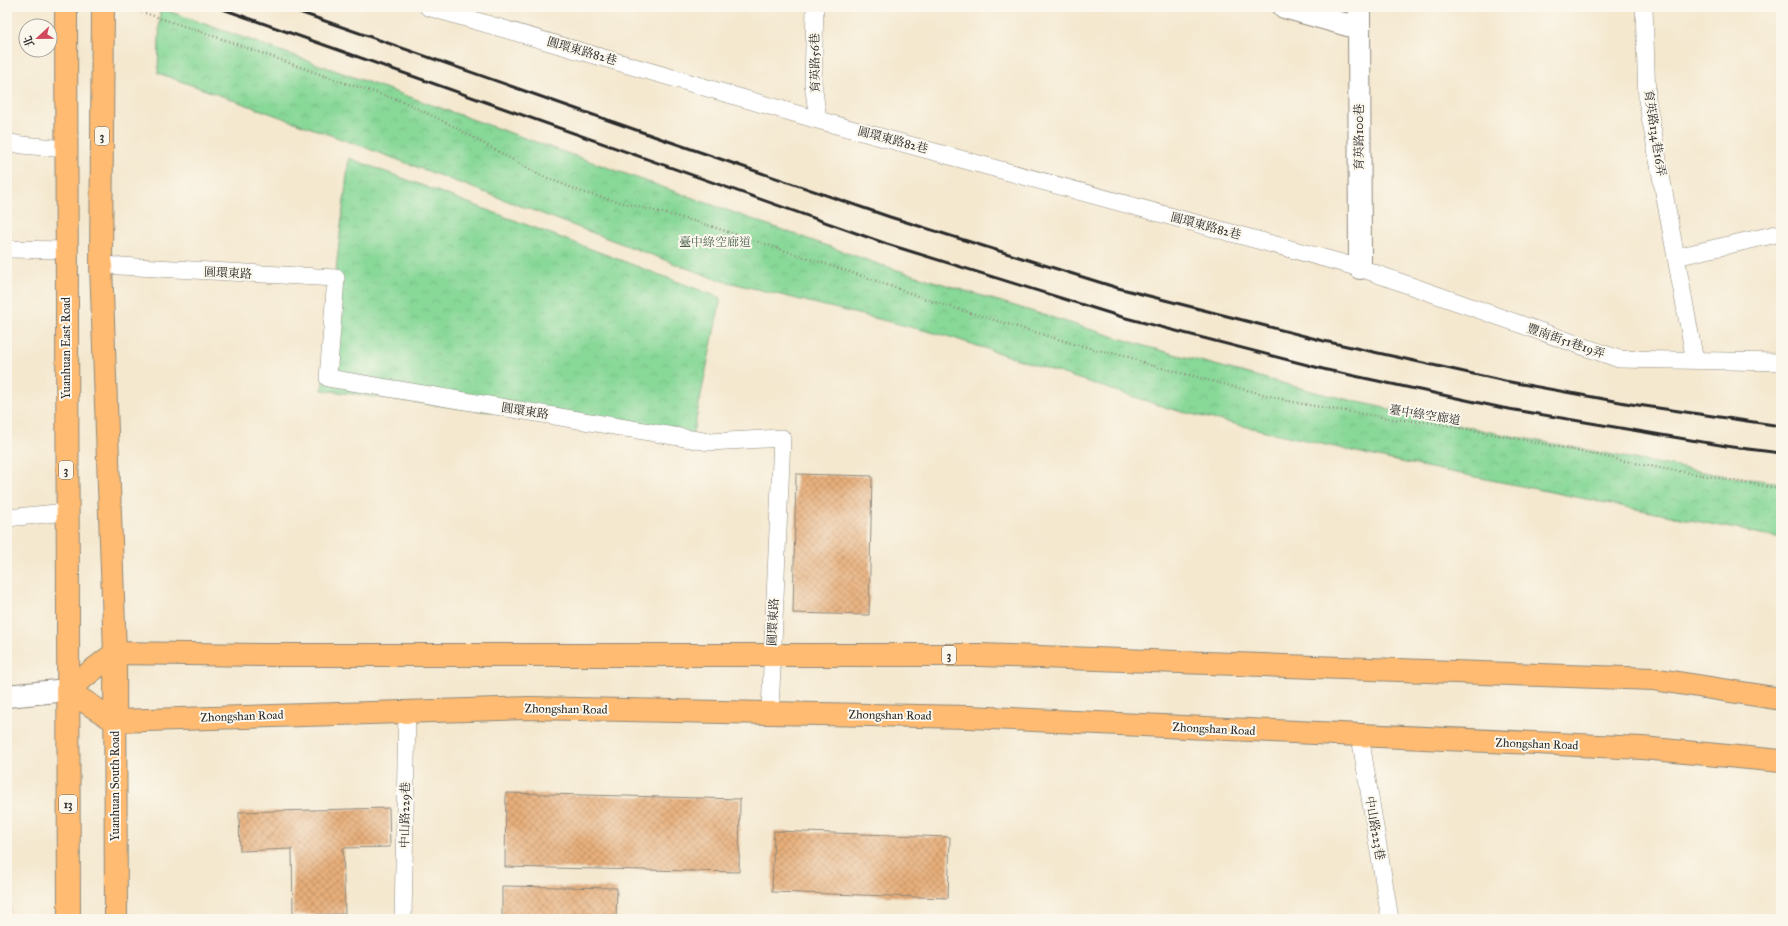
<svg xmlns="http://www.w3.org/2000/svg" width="1788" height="926" viewBox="0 0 1788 926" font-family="'IM FELL Great Primer','Noto Serif TC',serif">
  <defs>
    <pattern id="park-crowns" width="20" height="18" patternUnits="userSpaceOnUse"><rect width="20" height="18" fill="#88d898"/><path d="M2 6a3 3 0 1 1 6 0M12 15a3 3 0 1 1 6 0" fill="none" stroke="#76ba83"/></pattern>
    <pattern id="building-cross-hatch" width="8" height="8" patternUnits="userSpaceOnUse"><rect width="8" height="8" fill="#e7ae7a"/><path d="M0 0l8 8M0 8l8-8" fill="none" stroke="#bb8e64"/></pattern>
  </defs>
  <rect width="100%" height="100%" fill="#fbf7ec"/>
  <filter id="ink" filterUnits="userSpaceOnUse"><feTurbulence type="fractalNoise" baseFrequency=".025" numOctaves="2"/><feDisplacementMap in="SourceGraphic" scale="8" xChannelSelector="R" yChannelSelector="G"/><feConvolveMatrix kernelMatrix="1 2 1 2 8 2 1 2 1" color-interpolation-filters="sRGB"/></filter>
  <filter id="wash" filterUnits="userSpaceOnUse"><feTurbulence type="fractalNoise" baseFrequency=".012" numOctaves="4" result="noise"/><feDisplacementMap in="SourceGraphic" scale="16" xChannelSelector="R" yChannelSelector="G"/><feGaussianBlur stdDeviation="0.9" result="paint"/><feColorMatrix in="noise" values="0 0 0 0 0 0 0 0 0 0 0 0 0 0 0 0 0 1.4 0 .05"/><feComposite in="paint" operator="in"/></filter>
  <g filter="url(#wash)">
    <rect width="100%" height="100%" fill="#f4e8cf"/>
    <path fill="#f2d4be" d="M7,863l4,10 1,46h-5z"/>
    <path fill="url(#park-crowns)" stroke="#5a8262" d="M7,7h4v21l-4,-1z
      M160,8l718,256 270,83 171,46 171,39 235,44 56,7v55l-385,-77 -222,-51 -227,-74 -231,-57 -355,-133 -203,-73z
      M349,158l372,140 -29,140 -370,-48z"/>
    <g id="blocks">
      <path fill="url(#building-cross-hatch)" d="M796,474l76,2 -3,139 -76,-2z
        M506,793l234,6 -1,73 -234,-5z
        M389,808l1,39 -47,1 2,66 -52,1 -1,-66 -52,2 -1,-39z
        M774,831l176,6 -2,61 -176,-6z
        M502,886l115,2 -1,31h-114z"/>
    </g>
  </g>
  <g filter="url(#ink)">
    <use href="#blocks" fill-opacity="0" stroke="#908a7d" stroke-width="1"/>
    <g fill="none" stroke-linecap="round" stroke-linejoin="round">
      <defs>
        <path id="service" d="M428,7l390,113 542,148 259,91 162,3
          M815,7l-2,76 5,37
          M1644,7l3,93 48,261
          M7,142l15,3 44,4
          M7,249l59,1
          M1676,257l105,-24
          M101,265l235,13 -8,100 381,64 73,-4 -12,274
          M7,518l59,-6
          M1360,736l30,183
          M403,919l4,-209"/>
        <path id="minor" d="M1284,7l74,21
          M1359,7l1,261"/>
        <path id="tertiary" d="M7,696l60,-6"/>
        <path id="primary" d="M66,7l3,912
          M103,7l-2,258 14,388 1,266
          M115,653l145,2h720l673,24 128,20
          M67,690l48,31 415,-13 439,9 673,31 139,13
          M67,690l48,-37"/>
      </defs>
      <use href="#service" stroke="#908a7d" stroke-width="18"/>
      <use href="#minor" stroke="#908a7d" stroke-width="24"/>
      <use href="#tertiary" stroke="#908a7d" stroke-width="24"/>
      <use href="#primary" stroke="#908a7d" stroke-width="24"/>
      <path stroke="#908a7d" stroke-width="2.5" stroke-dasharray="1 3" stroke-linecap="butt" d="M130,8l95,32 114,41 63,20 47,23 91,51 45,18 116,30 173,57 57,21 140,42 26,7 27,5 26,10 147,38 96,16 42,4 109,21 100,21 137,24"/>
      <use href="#service" stroke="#fff" stroke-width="17"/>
      <use href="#minor" stroke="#fff" stroke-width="22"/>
      <use href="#tertiary" stroke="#fff" stroke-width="22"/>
      <use href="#primary" stroke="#febb71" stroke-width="22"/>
      <path stroke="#2b2b2b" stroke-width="3" d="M217,7l670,237 235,73 205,53 176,38 229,39 49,6
        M285,7l377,132 228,78 228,71 206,53 181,40 126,23 150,22"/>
    </g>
  </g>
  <g text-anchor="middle" stroke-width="4" stroke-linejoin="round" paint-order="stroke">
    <g fill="#fbf7ec" stroke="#696865" stroke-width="1">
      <rect x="95" y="127" width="14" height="18" rx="3"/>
      <rect x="59" y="461" width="14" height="18" rx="3"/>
      <rect x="942" y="646" width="14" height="18" rx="3"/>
      <rect x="59" y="795" width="18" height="18" rx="3"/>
    </g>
    <g font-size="11" font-weight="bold" fill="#2b2b2b">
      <text x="102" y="140">3</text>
      <text x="66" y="474">3</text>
      <text x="949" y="659">3</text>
      <text x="68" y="808">13</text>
    </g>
    <g font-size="12" fill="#2b2b2b" stroke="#fbf7ec">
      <text transform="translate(582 51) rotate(16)" y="4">圓環東路82巷</text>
      <text transform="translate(815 63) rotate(-91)" y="4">育英路56巷</text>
      <text transform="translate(1655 133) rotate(81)" y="4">育英路134巷16弄</text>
      <text transform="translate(1359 137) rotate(-90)" y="4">育英路100巷</text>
      <text transform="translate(893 140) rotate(15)" y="4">圓環東路82巷</text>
      <text transform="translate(1206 226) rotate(15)" y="4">圓環東路82巷</text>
      <text transform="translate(228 273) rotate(3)" y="4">圓環東路</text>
      <text transform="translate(1566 341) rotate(19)" y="4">豐南街51巷19弄</text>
      <text transform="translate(66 348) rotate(-90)" y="4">Yuanhuan East Road</text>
      <text transform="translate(525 411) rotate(9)" y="4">圓環東路</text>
      <text transform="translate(1425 415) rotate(9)" y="4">臺中綠空廊道</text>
      <text transform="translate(773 622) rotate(-87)" y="4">圓環東路</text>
      <text transform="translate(566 709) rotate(1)" y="4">Zhongshan Road</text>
      <text transform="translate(890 715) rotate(1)" y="4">Zhongshan Road</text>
      <text transform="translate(242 716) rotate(-2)" y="4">Zhongshan Road</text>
      <text transform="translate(1214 729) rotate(3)" y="4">Zhongshan Road</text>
      <text transform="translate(1537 744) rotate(2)" y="4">Zhongshan Road</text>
      <text transform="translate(115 786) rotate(-90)" y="4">Yuanhuan South Road</text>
      <text transform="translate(405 815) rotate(-89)" y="4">中山路229巷</text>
      <text transform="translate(1375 828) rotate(80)" y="4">中山路223巷</text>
    </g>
    <g font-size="12" fill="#475f4c" stroke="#fbf7ec">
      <text x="715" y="246">臺中綠空廊道</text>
    </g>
  </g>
  <rect width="1788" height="926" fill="none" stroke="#fbf7ec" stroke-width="24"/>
  <g transform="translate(38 38) rotate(248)"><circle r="19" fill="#fbf7ec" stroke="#a8a59f"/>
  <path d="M0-3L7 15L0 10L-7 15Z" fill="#d1495b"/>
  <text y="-6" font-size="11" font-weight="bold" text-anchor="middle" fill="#2b2b2b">北</text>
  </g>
</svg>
